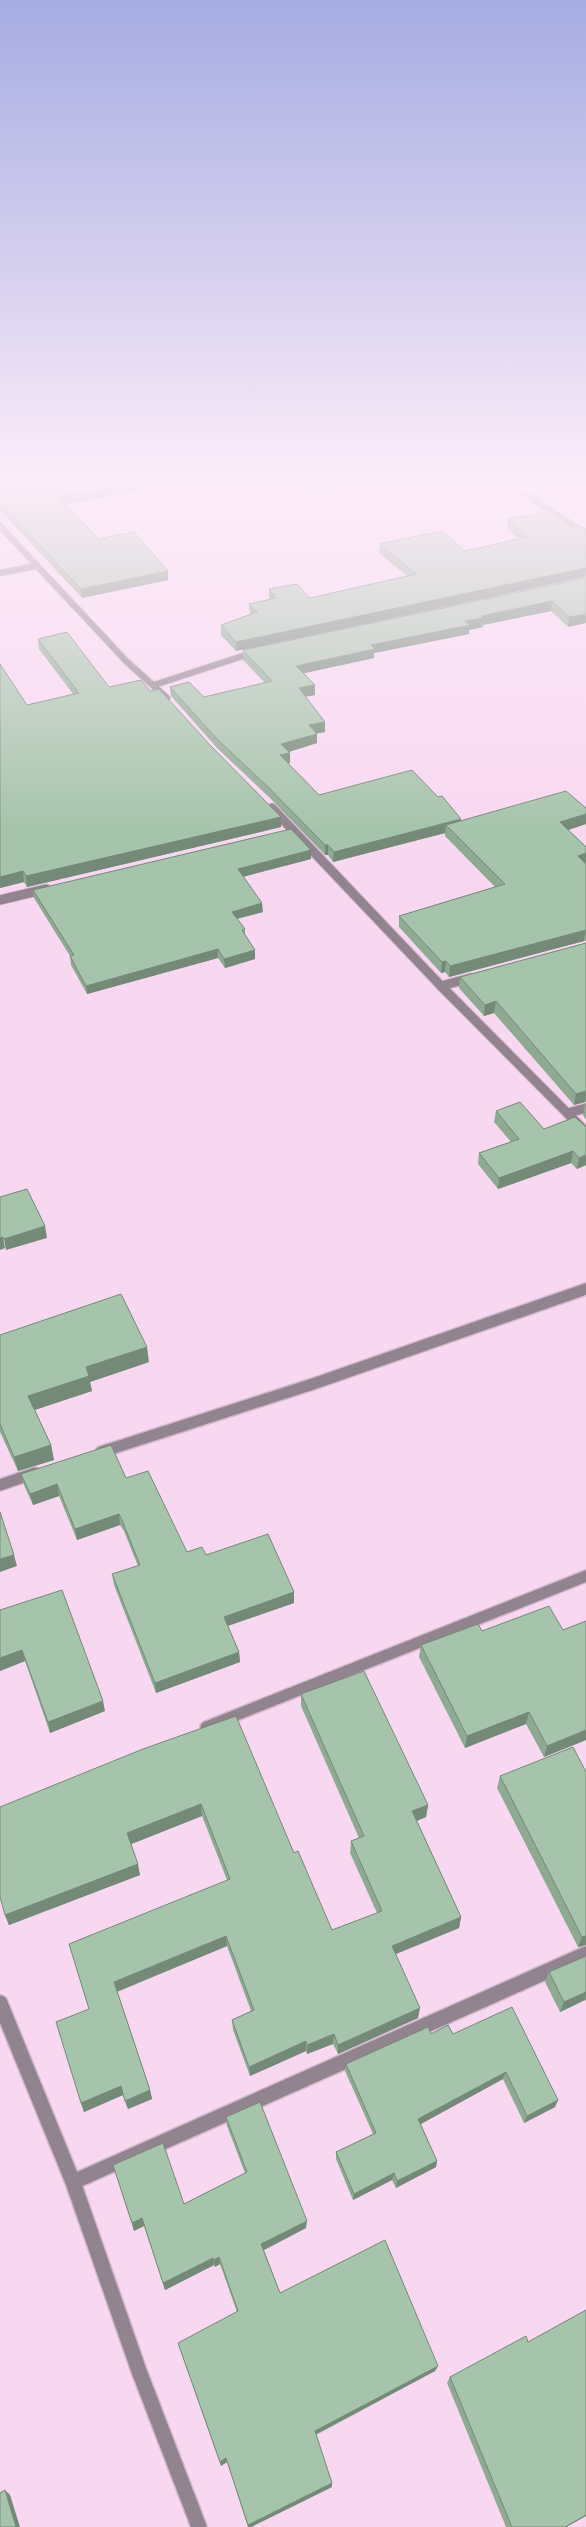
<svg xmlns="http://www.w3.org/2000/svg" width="586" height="2527" viewBox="0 0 586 2527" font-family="Georgia,serif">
  <rect width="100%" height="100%" fill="#f8d8f1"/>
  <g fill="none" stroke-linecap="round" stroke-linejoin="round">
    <defs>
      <path id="minor-far3" d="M502,478l84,56
        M0,526l126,135 41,37
        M0,573l36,-7
        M154,685l101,-33"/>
      <path id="minor-far2" d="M272,808l169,178 145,146
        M0,900l46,-11
        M441,986l30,-8
        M568,1113l18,-5"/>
      <path id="minor-far1" d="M101,1452l212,-68 273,-95
        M0,1485l35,-12
        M206,1727l380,-151"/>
      <path id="minor" d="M0,2003l73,179 66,189 60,156
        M73,2182l513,-228"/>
    </defs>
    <use href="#minor-far3" stroke="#d3b7cc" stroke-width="8"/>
    <use href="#minor-far2" stroke="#d3b7cc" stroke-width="11"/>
    <use href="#minor-far1" stroke="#d3b7cc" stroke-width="14"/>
    <use href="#minor" stroke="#d3b7cc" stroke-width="18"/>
    <use href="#minor-far3" stroke="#91848e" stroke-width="6"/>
    <use href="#minor-far2" stroke="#91848e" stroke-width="9"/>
    <use href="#minor-far1" stroke="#91848e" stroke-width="11"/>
    <use href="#minor" stroke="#91848e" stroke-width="15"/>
  </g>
  <path fill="#8fa993" d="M0,478l137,5 1,8 -74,14 35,34 69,32v9l-86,18 -82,-88z
    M292,478h82v2l-57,11 -7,-6 -10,1z
    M577,478h9v9l-10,-7z
    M508,519l78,10v49l-1,-1 -349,74 -15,-16v-10l29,-11 -1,-10 21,-5 -1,-1v-9l41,9 97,-22 -28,-23 1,-9 85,7 53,-12 -11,-11z
    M586,578l-18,49 -17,-16 -68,14v2l-14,3v4l-95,19v5l-70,15 11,12v10l-10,1 20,36 -8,1v10l-28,9 1,1v10h-2l31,32 142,26 125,-13v16l-18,6 18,17v94h-2l-135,36 -4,-5 -4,1 -42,-46v-11l96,-29 -50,-51v-3l-112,29 -5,-7h-3l-56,-58 -51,-48 -47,-53 -1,-9 34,10 61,-14 -22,-23v-10z
    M38,639l71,48 41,4 131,136 -254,60 -3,-5 -24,6v-224l27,41 46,-11 -34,-45z
    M311,859l-68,18 20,35 -26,7 8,10v6l10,24 -30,9 -7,-10 -131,36 -16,-29 -1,-9 -36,-58 -1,-8z
    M586,943v159h-1l-11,3 -80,-92 -10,3 -25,-28 1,-11z
    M585,1104h1v16l-3,-5z
    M496,1111l48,18 31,-12 11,48 -9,4 -6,-6 -73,26 -20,-25 1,-11 32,-11 -17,-20z
    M0,1335l149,27 -59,20 2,9 -57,19 16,35 3,15 -36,11 -18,-39z
    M21,1474l105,4 61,74 19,3 88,37v11l-66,23 11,26 1,10 -84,31 -42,-108 -2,-11 26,-8 -14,-35 -4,-6 -43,15 -18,-44 -26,9 -9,-20z
    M0,1610l105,101 -55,22 -25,-72 -25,10z
    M586,1621v119l-42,17 -18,-33 -61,24 -46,-91 2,-12 61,-14 81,-1z
    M301,1694l127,111 -2,12 -9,4 44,96 -2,11 -63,26 22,64 -80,36 -5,-10 -26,10 -1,-3 -56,25 -17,-46 -1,-10 19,-9 -24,-65 -110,46 33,98 2,9 -24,10 -5,-14 -39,17 -3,-9 8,-94 138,-129 -25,-64 -71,28 9,31 -131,50 -4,-10 138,-166 151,104 38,77 45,-17 -27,-60 1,-12 8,-3 -58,-132z
    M586,1772v173l-8,2 -81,-159 3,-12z
    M586,1956v45l-1,-1 -25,12 -15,-30 4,-10z
    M431,2034h22l102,73 -31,16 -21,-44 -82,45 16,37 -1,6 -40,21 -4,-8 -39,20 -17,-41v-7l37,-18 -28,-63 1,-7z
    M226,2117l80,111 -42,22 16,43 158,73 -3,5 -119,64 16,48v4l-81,40h-3l-21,-65 -6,4 -41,-117 57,-37 -17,-48 -5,3 -1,-2 -49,25 -21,-64 -10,5 -21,-66 71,39 61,-31 -18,-47z
    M586,2310v206l-20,11h-60l-59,-144 3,-6 78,-35z"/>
  <path fill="#748978" d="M300,478h10v7l-10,1z
    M339,478h35v2l-57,11v-9z
    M137,483l1,8 -80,15 -1,-9z
    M586,568l-1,9 -349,74v-9z
    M168,571v9l-86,18 -1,-9z
    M552,601l-1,10 -68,14v2l-14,3v4l-95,19v5l-78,17v-9l75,-21 94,-24 17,-5z
    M586,614v9l-18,4 1,-10z
    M315,685v10l-16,3v-10z
    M325,722v10l-16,3v-10z
    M317,734v9l-35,11 -1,-10z
    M290,753v10l-10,2v-10z
    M586,814v10l-27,9 1,-11z
    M281,817v10l-254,60 -1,-11z
    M461,819l-1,10 -14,-4 -1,8 -112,29 1,-10z
    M325,845h3v10h-3z
    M311,850v9l-73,19v-9z
    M586,853v11l-8,-8z
    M23,871l1,11 -24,6v-11z
    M262,903l1,9 -31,8v-8z
    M586,930l-2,11 -135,36 1,-11z
    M218,949v9l-131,36 -1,-8z
    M255,950v9l-30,9 -1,-9z
    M446,961l-1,11 -4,1 1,-11z
    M496,1001l-2,12 -10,3 1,-11z
    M586,1091l-1,11 -11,3 2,-11z
    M573,1151l-2,12 -73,26 1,-11z
    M586,1155v10l-9,4 2,-11z
    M45,1226l2,12 -41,12 -2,-11z
    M3,1237l2,11 -5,2v-12z
    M147,1347l2,15 -59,20 2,9 -61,20 -3,-15 58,-29z
    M51,1445l3,15 -36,11 -4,-14z
    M57,1484l2,12 -26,9 -3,-11z
    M119,1514l1,11 -43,15 -2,-11z
    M14,1555l3,11 -17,6v-13z
    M294,1592v11l-70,24v-10z
    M22,1650l3,11 -25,10v-13z
    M239,1652l1,10 -84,31 -1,-10z
    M103,1701l2,10 -55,22 -2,-11z
    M529,1712l-3,12 -61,24 2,-12z
    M586,1730v10l-42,17 3,-11z
    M201,1804l1,12 -73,29 -2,-12z
    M428,1805l-2,12 -15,6 1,-12z
    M138,1864l2,11 -131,50 -4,-10z
    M461,1917l-2,11 -68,28 1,-10z
    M226,1936l1,10 -111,46 -2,-10z
    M586,1936v9l-8,2 4,-10z
    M586,1992l-1,8 -25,12 4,-10z
    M420,2008l-2,10 -80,36v-9z
    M334,2034l-1,10 -26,10v-9z
    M306,2041v10l-56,25 -1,-9z
    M506,2072l-3,7 -86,47 1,-7z
    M121,2086l2,9 -39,17 -3,-9z
    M150,2090l2,9 -24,10 -3,-8z
    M558,2100l-3,7 -31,16 3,-7z
    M437,2161l-1,6 -40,21 1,-7z
    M394,2173l-2,7 -39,20 1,-6z
    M142,2218l2,8 -10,5 -2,-8z
    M307,2221l-1,7 -44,23 -1,-7z
    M219,2257l1,7 -5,3 -1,-7z
    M213,2258l1,7 -49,25 -2,-7z
    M438,2366l-3,5 -121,64 1,-4z
    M226,2458l1,4 -6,4 -1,-4z
    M332,2483v4l-81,40h-3v-2z
    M5,2490l5,5 10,32h-4z
    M586,2515v1l-20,11h-1z"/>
  <path fill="#a6c4ab" stroke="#748978" d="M0,478h132l5,5 -80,14 42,42 35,-7 34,39 -87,18 -81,-86z
    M313,478h26l-22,4z
    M550,512l22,15 7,-1 7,3v39l-350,74 -15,-17 36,-13 -8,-8 27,-6 -7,-9 28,-5 13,14 106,-24 -36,-30 62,-13 23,20 62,-14 -19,-18z
    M586,578v36l-17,3 -17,-16 -70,15 1,2 -18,3 5,4 -99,20 4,4 -79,17 19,19 -16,3 26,34 -16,3 8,9 -36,10 9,9 -10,2 39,40 93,-25 26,27 4,-1 19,23 -127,33 -6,-7h-3l-57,-58 -51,-48 -47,-52 19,-5 15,15 68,-16 -29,-31z
    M67,632l42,55 32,-7 9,11 9,-2 51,56 71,72 -255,59 -3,-5 -23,6v-213l27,41 52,-12 -41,-54z
    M566,791l20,17v6l-26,8 26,25v6l-8,3 8,8v66l-136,36 -4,-5 -4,1 -43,-46 106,-32 -59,-59z
    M291,829l20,21 -73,19 24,34 -30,9 13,17 -3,1 13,20 -31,9 -6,-10 -132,37 -16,-30 4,-1 -41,-65z
    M586,943v148l-10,3 -80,-93 -11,4 -25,-28z
    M520,1102l24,27 31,-12 11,10v28l-7,3 -6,-7 -74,27 -20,-25 40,-14 -23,-28z
    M27,1189l18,37 -41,13 -1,-2 -3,1v-41z
    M121,1294l26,53 -61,20 3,9 -61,20 23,49 -37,12 -14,-33v-89z
    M111,1445l15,33 22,-7 39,81 15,-5 4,8 62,-21 26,58 -70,25 15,35 -84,31 -43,-109 28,-9 -18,-45 -3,-6 -44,15 -18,-45 -27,10 -9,-20z
    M0,1512l14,43 -14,4z
    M62,1590l41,111 -55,21 -26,-72 -22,8v-48z
    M549,1606l14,24 23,-9v109l-39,16 -18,-34 -62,24 -46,-91 57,-21 4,7z
    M364,1671l64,134 -16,6 49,106 -69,29 28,62 -82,37 -4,-11 -27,11 -1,-4 -57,26 -17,-47 22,-10 -28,-74 -112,46 36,108 -25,11 -4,-15 -40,17 -25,-81 33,-13 -20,-65 161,-65 -29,-75 -74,29 11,31 -133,51 -5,-18v-90l143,-58 93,-33 58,137 4,-2 34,79 50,-19 -31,-70 13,-5 -63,-142z
    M573,1747l13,25v164l-4,1 -82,-161z
    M586,1956v36l-22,10 -15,-30z
    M512,2007l46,93 -31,16 -21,-44 -88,47 19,42 -40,20 -3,-8 -40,21 -18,-42 40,-19 -30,-69 82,-37 3,7 17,-9 5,9z
    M260,2102l47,119 -46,23 19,49 105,-53 53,126 -123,65 17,52 -84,42 -22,-67 -6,4 -42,-119 60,-32 -19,-54 -5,3 -1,-2 -50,25 -21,-65 -10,5 -19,-58 50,-22 21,61 63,-32 -21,-55z
    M586,2310v205l-21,12h-53l-62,-150 76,-41 2,6z
    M5,2490l11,37h-16v-34z"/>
  <linearGradient id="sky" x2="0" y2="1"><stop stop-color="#a6ace2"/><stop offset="0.58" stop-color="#fcedf9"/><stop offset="1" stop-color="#fcedf9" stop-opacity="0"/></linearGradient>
  <rect width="586" height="831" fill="url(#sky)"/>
</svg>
